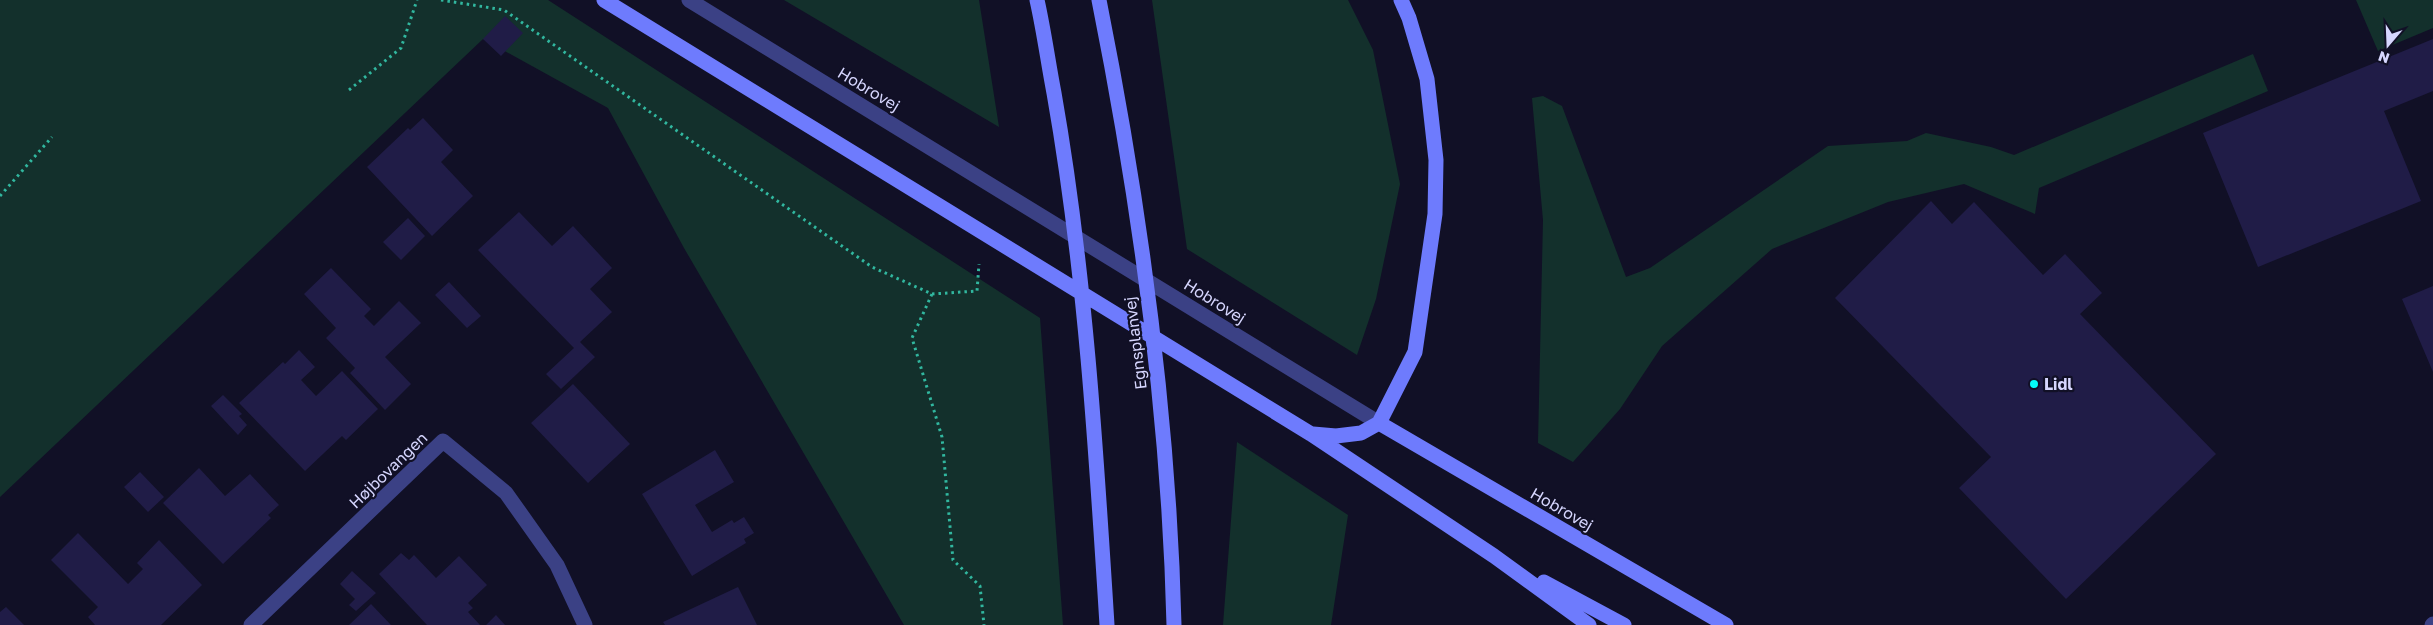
<svg xmlns="http://www.w3.org/2000/svg" width="2433" height="625" viewBox="0 0 2433 625" font-family="'Golos Text',sans-serif">
  <rect width="100%" height="100%" fill="#111026"/>
  <path fill="#13302c" d="M0,0h548l492,318 23,307h-159l-220,-377 -76,-140 -125,-69 -483,458z
    M784,0h195l20,127z
    M1152,0h196l25,50 27,134 -24,115 -19,56 -170,-106z
    M2356,0h77v28l-55,23z
    M2253,54l15,37 -229,97 -4,26 -71,-30 -76,18 -116,47 -110,97 -42,63 -47,53 -35,-19 5,-223 -11,-122 11,-2 19,10 64,171 24,-9 178,-122 79,-5 19,-8 65,14 23,8z
    M1237,442l111,73 -17,110h-108z"/>
  <path fill="#201c47" d="M505,16l18,17 -22,23 -18,-17z
    M2433,39v52l-49,20 37,90 -163,66 -55,-134z
    M423,118l30,32 -12,12 32,34 -41,40 -65,-69 41,-39 2,2z
    M1931,201l21,23 22,-22 69,73 22,-21 37,39 -22,21 136,140 -150,145 -107,-111 32,-31 -156,-159z
    M519,212l33,34 21,-20 39,42 -22,21 22,23 -32,30 15,15 -34,32 -15,-15 28,-26 -96,-98z
    M408,218l17,18 -24,24 -18,-18z
    M331,268l40,41 -7,7 10,10 25,-25 22,22 -36,34 26,27 -26,26 -35,-37 5,-5 -29,-30 10,-10 -32,-34z
    M449,282l32,34 -14,12 -32,-33z
    M2433,286v86l-31,-73z
    M299,350l16,17 -14,13 15,16 26,-25 36,38 -32,31 -4,-4 -37,35 -66,-68 44,-41 2,2z
    M573,384l57,60 -42,39 -57,-60z
    M223,395l19,19 -3,2 8,9 -9,10 -27,-29z
    M715,450l19,32 -39,23 17,27 20,-12 2,3 10,-6 10,16 -10,6 2,4 -54,33 -50,-82z
    M199,468l26,28 25,-22 29,31 -11,10 3,3 -48,46 -60,-61z
    M140,472l24,25 -16,15 -24,-25z
    M78,533l50,51 15,-15 -6,-6 22,-23 43,45 -41,40h-66l-7,-8 10,-10 -47,-47z
    M401,553l8,7 5,-5 22,23 23,-22 28,29 -19,18 5,5 -5,4 12,13h-53l-48,-51z
    M352,571l24,22 -20,18 -7,-6 6,-6 -15,-15z
    M738,587l19,38h-92l-2,-3z
    M371,604l20,21h-42z
    M6,607l18,18h-24v-13z
    M496,615l9,10h-19z"/>
  <g fill="none" stroke-linecap="round" stroke-linejoin="round">
    <path stroke="#31b79f" stroke-width="3" stroke-dasharray="2.5 4" stroke-linecap="butt" d="M441,0l63,10 368,257 60,27 -20,44 30,99 11,123 27,26 4,39
      M349,90l52,-42 16,-48
      M0,196l52,-59
      M932,294l45,-3 2,-27"/>
    <path stroke="#3b4185" stroke-width="15" d="M689,0l690,423
      M251,625l192,-184 63,52 51,72 28,60
      M2432,625l1,-1"/>
    <path stroke="#6e7bfd" stroke-width="15" d="M604,0l707,434 183,122 95,69
      M1037,0c7,31 11,62 17,93 31,176 42,354 53,532
      M1099,0c41,205 70,415 75,625
      M1379,423l347,202
      M1313,434l23,2 25,-3 18,-10 36,-71 20,-138 1,-54 -9,-81 -18,-61 -8,-18
      M1544,582l80,43"/>
  </g>
  <circle fill="#04fcf7" stroke="#111026" stroke-width="2" cx="2034" cy="384" r="5"/>
  <g text-anchor="middle" stroke-width="4.5" stroke-linejoin="round" paint-order="stroke">
    <g font-size="16" fill="#d6d6fe" stroke="#111026">
      <text transform="translate(869 89) rotate(31)" y="6">Hobrovej</text>
      <text transform="translate(1215 301) rotate(32)" y="6">Hobrovej</text>
      <text transform="translate(1135 343) rotate(-97)" y="6">Egnsplanvej</text>
      <text transform="translate(388 470) rotate(-44)" y="6">Højbovangen</text>
      <text transform="translate(1562 509) rotate(30)" y="6">Hobrovej</text>
    </g>
    <g font-size="16" font-weight="bold" fill="#d6d6fe" stroke="#111026" text-anchor="start">
      <text x="2044" y="390">Lidl</text>
    </g>
  </g>
  <g transform="translate(2388 45) rotate(199)" stroke="#111026" stroke-width="4" paint-order="stroke">
  <path d="M0-4L9 19L0 12L-9 19Z" fill="#d6d6fe"/>
  <text y="-8" font-size="14" font-weight="bold" text-anchor="middle" fill="#d6d6fe">N</text>
  </g>
</svg>
